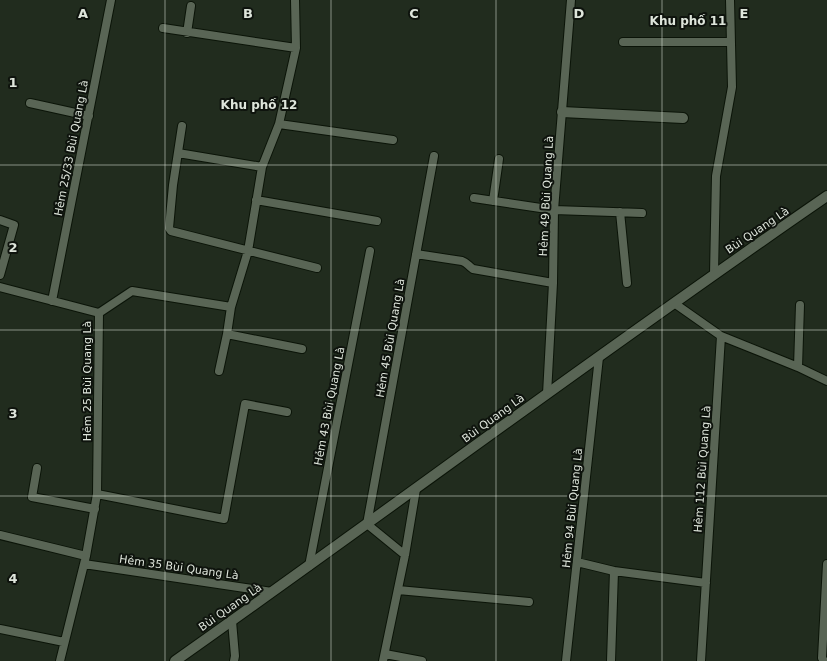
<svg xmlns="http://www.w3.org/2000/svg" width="827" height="661" viewBox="0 0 827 661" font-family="'DejaVu Sans',sans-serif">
  <rect width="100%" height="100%" fill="#212c1e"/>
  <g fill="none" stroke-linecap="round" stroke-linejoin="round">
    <defs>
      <path id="service" d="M295,0l1,48 -17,76 -17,43 -14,84 -17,56 -4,27 75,15
        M163,28l133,20
        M187,33l4,-27
        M623,42h108
        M30,103l59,13
        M279,124l114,16
        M182,126l-9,59 -4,43 2,3 146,37
        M178,153l84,14
        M474,198l80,12 88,3
        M256,200l121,21
        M493,201l6,-42
        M620,212l7,71
        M0,220l14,5 -14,50
        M416,254l46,7c6,2 6,5 11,8l80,14
        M714,274l2,-98 16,-89 -2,-87
        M0,287l99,26
        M52,301l59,-301
        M674,303l47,33 -20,325
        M99,313l33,-22 99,16
        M721,336l77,31 29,14
        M798,367l2,-62
        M219,371l8,-37
        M547,394l6,-111 1,-73 17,-210
        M37,468l-5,29 63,12
        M97,494l127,25 21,-115 42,8
        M0,535l86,21
        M405,555l-38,-31 67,-368
        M577,562l37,9
        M84,564l188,28
        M309,566l61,-315
        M398,590l131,12
        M232,621l3,35 -1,5
        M0,629l64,13
        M385,654l37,7
        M60,661l26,-105 11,-62 2,-181
        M383,661l22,-106 11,-66
        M566,661l33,-304
        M611,661l3,-90 92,12
        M824,661l-2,-3 5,-94"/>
      <path id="minor" d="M562,112l121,6
        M175,661c218,-154 432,-314 652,-465"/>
    </defs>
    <use href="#service" stroke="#0b1408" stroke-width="10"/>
    <use href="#minor" stroke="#0b1408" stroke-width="12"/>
    <use href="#service" stroke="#596555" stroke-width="8"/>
    <use href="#minor" stroke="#596555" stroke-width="10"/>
  </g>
  <path fill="none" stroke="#dee5db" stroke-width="1" stroke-opacity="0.55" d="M165,0v661M331,0v661M496,0v661M662,0v661M0,165h827M0,330h827M0,496h827"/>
  <g text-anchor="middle" stroke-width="4" stroke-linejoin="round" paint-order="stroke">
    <g font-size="11" fill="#dee5db" stroke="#0e130d">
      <text transform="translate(71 148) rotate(-79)" y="4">Hẻm 25/33 Bùi Quang Là</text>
      <text transform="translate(546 196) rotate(-87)" y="4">Hẻm 49 Bùi Quang Là</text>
      <text transform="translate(757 230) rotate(-34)" y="4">Bùi Quang Là</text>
      <text transform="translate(390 338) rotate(-80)" y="4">Hẻm 45 Bùi Quang Là</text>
      <text transform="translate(87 381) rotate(-90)" y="4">Hẻm 25 Bùi Quang Là</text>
      <text transform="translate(329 406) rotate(-79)" y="4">Hẻm 43 Bùi Quang Là</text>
      <text transform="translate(493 418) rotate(-36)" y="4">Bùi Quang Là</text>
      <text transform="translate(702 469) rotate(-86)" y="4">Hẻm 112 Bùi Quang Là</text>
      <text transform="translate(572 508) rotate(-84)" y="4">Hẻm 94 Bùi Quang Là</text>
      <text transform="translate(179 567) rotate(8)" y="4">Hẻm 35 Bùi Quang Là</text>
      <text transform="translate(230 607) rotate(-35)" y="4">Bùi Quang Là</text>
    </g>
    <g font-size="12" font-weight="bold" fill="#dee5db" stroke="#0e130d">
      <text x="688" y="25">Khu phố 11</text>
      <text x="259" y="109">Khu phố 12</text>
    </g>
  </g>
  <g font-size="13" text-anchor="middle" font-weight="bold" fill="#dee5db" stroke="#0e130d" stroke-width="4" stroke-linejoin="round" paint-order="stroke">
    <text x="83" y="18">A</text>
    <text x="248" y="18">B</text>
    <text x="414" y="18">C</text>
    <text x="579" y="18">D</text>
    <text x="744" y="18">E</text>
    <text x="13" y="87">1</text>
    <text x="13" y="252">2</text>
    <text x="13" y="418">3</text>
    <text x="13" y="583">4</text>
  </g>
</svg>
